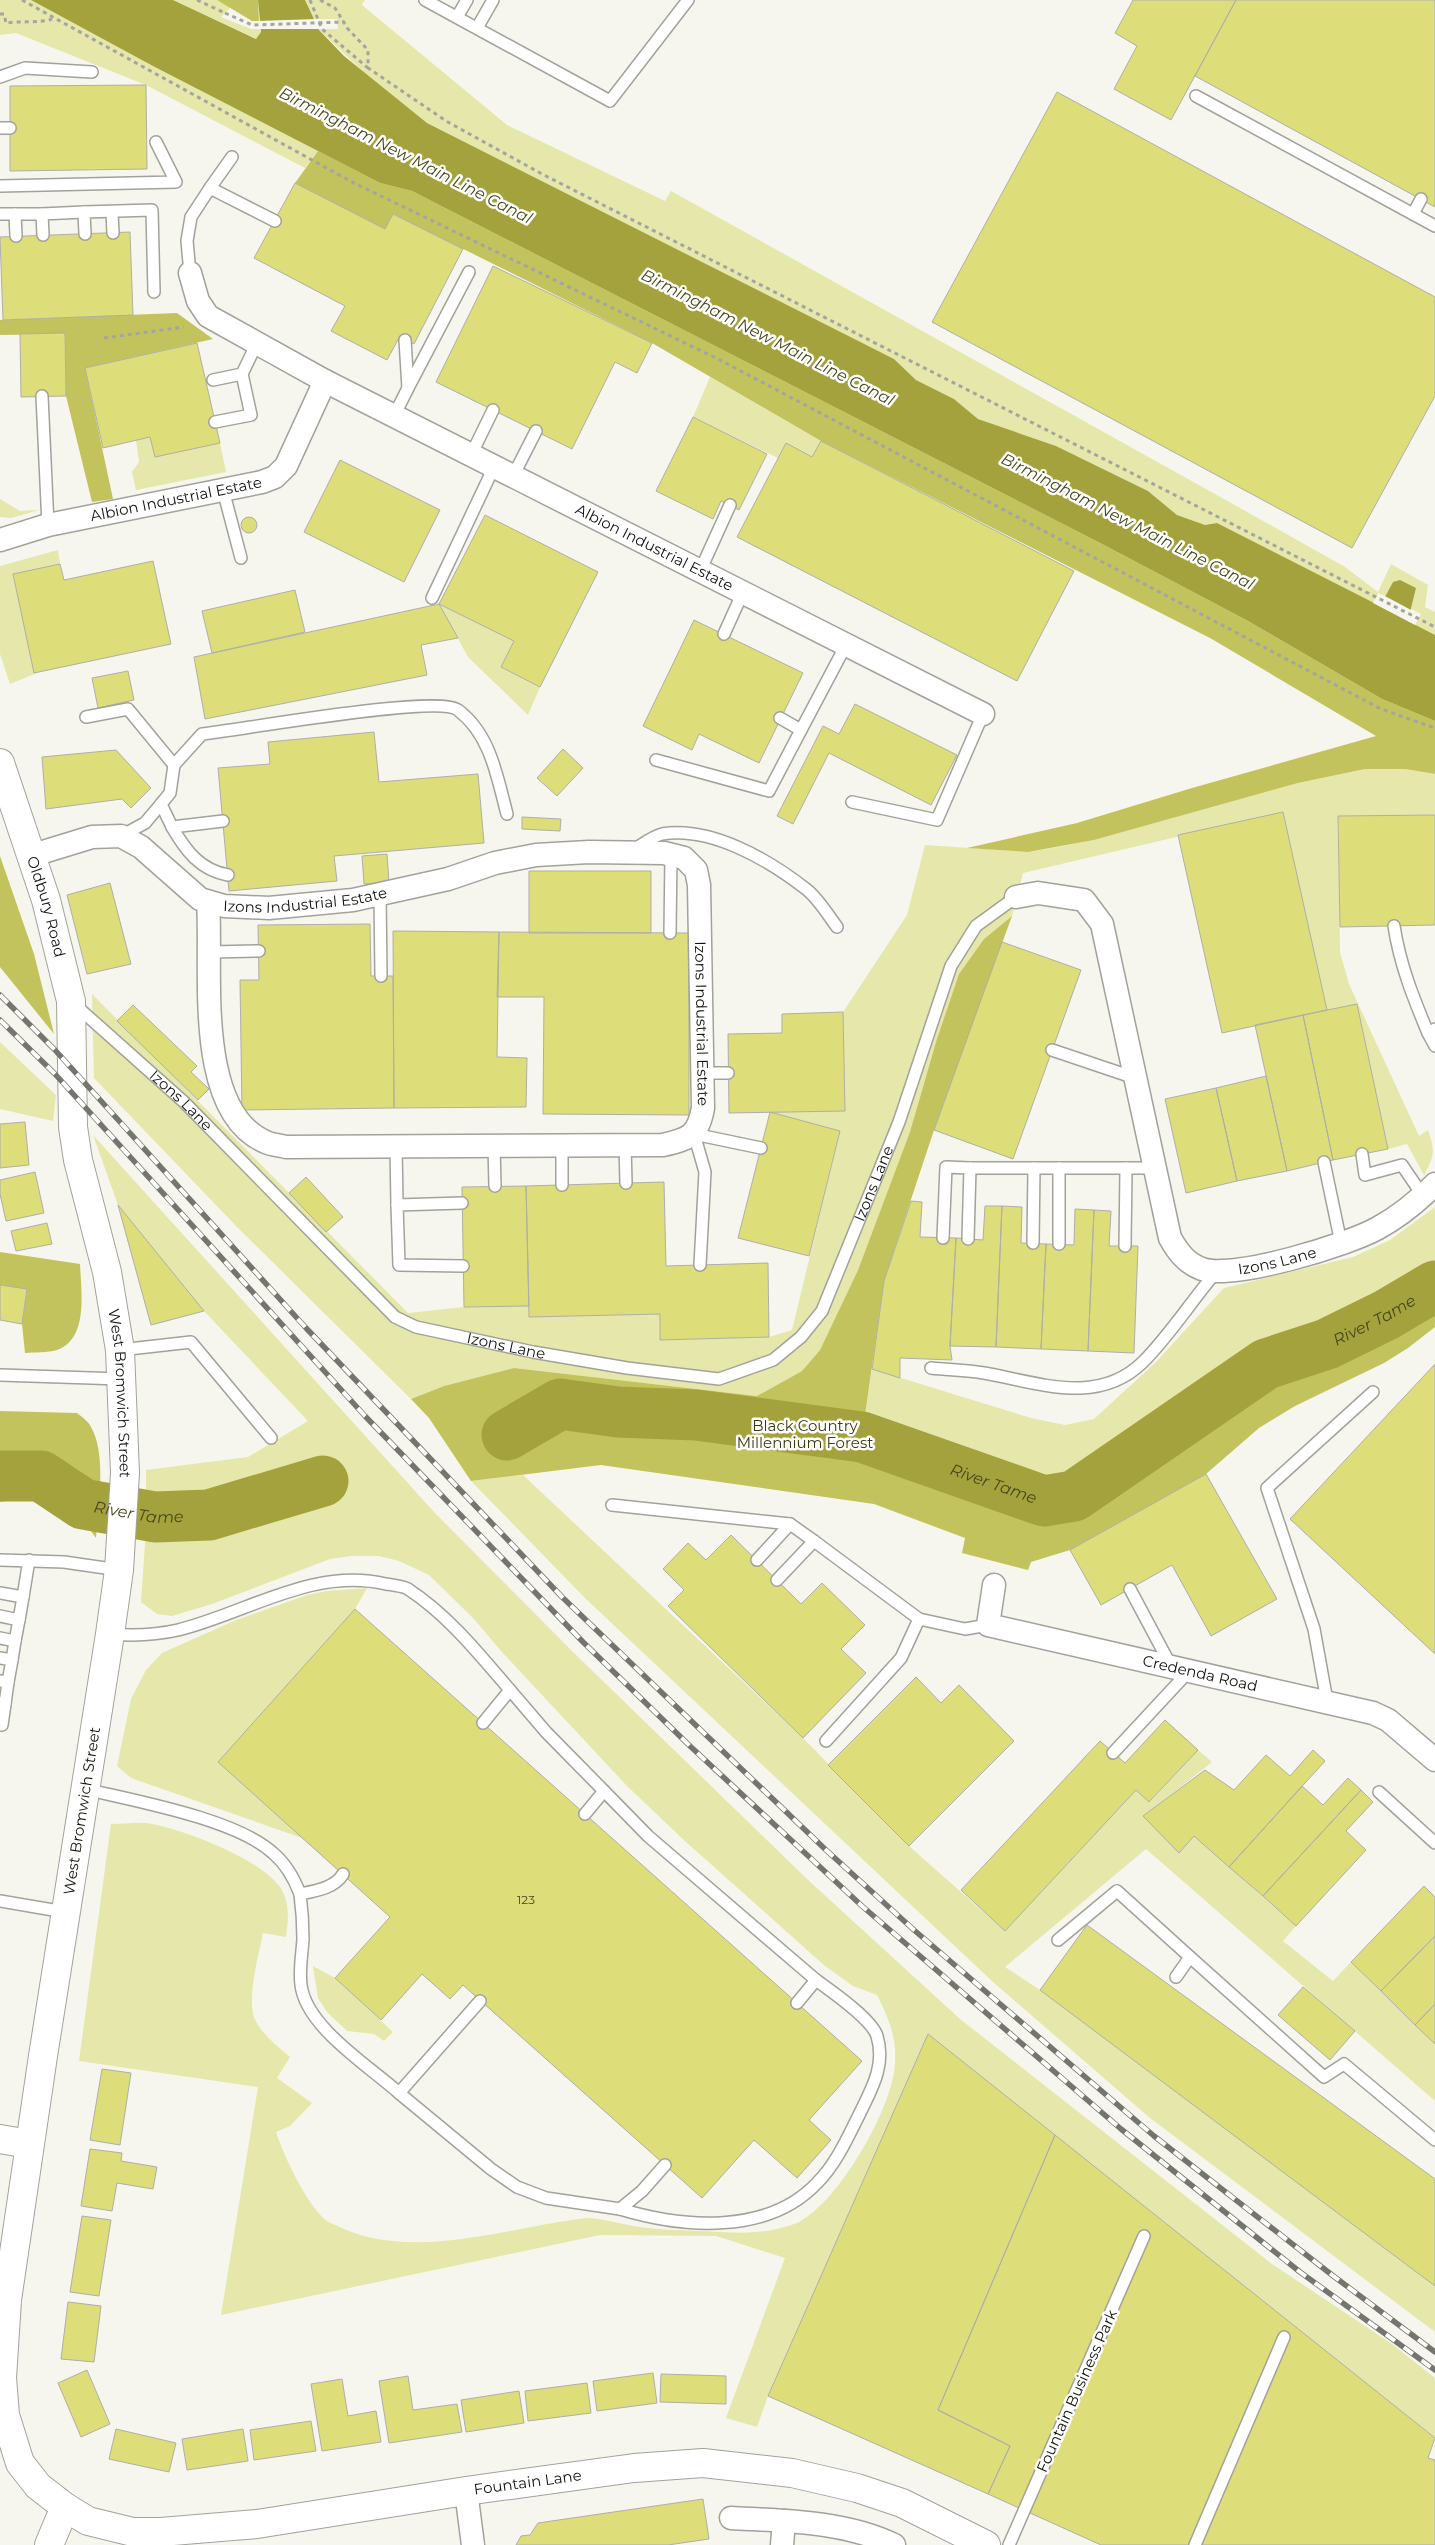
<svg xmlns="http://www.w3.org/2000/svg" width="1435" height="2545" viewBox="0 0 1435 2545" font-family="Montserrat,sans-serif">
  <rect width="100%" height="100%" fill="#f6f6ee"/>
  <path fill="#e6e7ab" d="M0,0h31l287,151 -13,17 -159,-83 -130,-52 -16,2z
    M173,0h44l14,7 -10,10 30,12h9l1,3 -4,7z
    M305,0h60l-3,5 145,120 158,76 6,-10 553,308 121,68 33,25 13,-28 37,21 -3,22 10,5v23l-20,-10 6,-11 -10,-5 5,-21 -23,-6 -8,14 -7,-3 -5,10 -156,-80 -12,2 -28,-10 -29,-24 -92,-45 -78,-27 -24,-20 -38,-19 -22,-21 -467,-236 -54,-42 -55,-52h20l-1,-10h-24z
    M710,377l111,64 -9,16 -26,-14 -8,15 -85,-41z
    M150,437l5,20 65,-14 6,29 -90,18 -4,-18 7,-10 -3,-22z
    M0,499l20,12 19,-1 -28,8 -11,-1z
    M58,550l2,14 -47,11 24,98 -27,11 -10,-30v-88z
    M439,604l75,37 -13,26 39,20 -12,28 -60,-58z
    M1365,769h40l30,5v41l-97,2 2,135 9,32 70,152 9,-6c7,21 7,25 -4,45l-17,-31 -19,5 -31,-145 -30,6 -44,-198 -260,61 -11,43 -28,23 -126,331 -38,80 -18,21 -45,25 -243,-28 -70,18 -33,13 -173,-171 -144,-150 -2,-84 316,319 56,-6 65,-1v11l131,-3 1,26 108,-3 23,-7 48,-198 -70,-20 73,-100 64,-97 18,-70 103,7 25,-4 41,-8 204,-57z
    M0,1042l56,53 -3,26 -53,-12z
    M93,1135l341,377 139,140 234,227 153,140 312,245 120,80 43,34v60l-507,-404 -160,362 -11,31 -31,-9 59,-160 -69,-22 -116,-1 -379,80 37,-228 -179,-26 32,-237c12,0 24,-2 35,-1 33,4 122,38 137,69 7,15 5,30 3,45l-23,-4c-4,21 -16,63 -9,84 6,16 23,29 36,40l-13,21 35,25 -22,23 -14,6c8,24 31,74 51,89 4,3 12,5 17,8 74,32 168,-3 244,-11 16,1 30,5 45,8 23,4 45,4 68,5 26,1 51,4 76,-2 7,-2 16,-4 22,-7 40,-21 94,-114 96,-159 2,-26 -7,-46 -18,-68l-24,-9 -28,-20 -139,-124 -59,-56 -126,-135 -27,-32 -45,-44 -30,-14 -20,-5h-28l-21,3 -118,45 -40,12 -15,-2 -16,-12 5,-73v-59l102,-13 60,-36 -104,-110 -86,-106z
    M1435,1207v79l-49,29 -59,29 -61,20 -192,132 -30,5 -182,-64 10,-68 159,49 34,7 29,-6 61,-56 69,-75 129,-31 37,-17z
    M523,1475l280,263 106,108 96,85 131,-141 14,12 48,-52 14,12 -68,54 35,37 15,-17 102,90 -13,15 50,40 18,-19 84,82v57l-289,-252 -141,118 35,23 395,296v46l-285,-214 -157,-136 -407,-383 -115,-118z
    M367,1588l-12,21 -137,153 84,76 -171,-60 -14,-12 14,-67 15,-29 16,-17 74,-33 71,-25 20,-4z
    M313,1966l22,12 58,54 -9,9 -10,-7 -27,-3 -20,-19 -9,-14z"/>
  <path fill="#c3c35e" d="M217,0h41l1,21h-7z
    M318,151l62,32 32,8 690,353 146,77 134,78 53,22v53l-30,-5h-40l-67,14 -204,57 -66,12 -61,-4 110,-25 115,-35 184,-52 -166,-98 -389,-197 -169,-98 -259,-129 -8,15 -90,-46z
    M177,313l36,26 -128,29 28,131 -21,3 -26,-106 -1,-62 -65,1v-15z
    M0,856l34,98 20,80 -54,-67z
    M1012,916l-78,214 -50,151 -22,156 182,64 30,-5 192,-132 61,-20 59,-29 49,-29v41l-27,21 -24,15 -89,43 -36,22 -53,46 -136,76 -39,12 -3,8 -66,-17 3,-15 -91,-34 -273,-39 -130,16 -42,-63 -18,-19 33,-13 70,-18 243,28 45,-25 18,-21 38,-80 52,-138 27,-93 22,-65 25,-35z
    M0,1252l80,12c1,26 9,75 -23,86 -10,3 -22,2 -32,3l-3,-29 5,-34 -27,-5z
    M0,1411l77,2c5,4 11,8 14,14 16,28 7,79 5,111l-19,-26 -51,-14 -26,4z"/>
  <path fill="#a3a23c" d="M31,0h142l83,39 5,-7 -3,-32h47l14,30 25,26 83,67 467,236 22,21 38,19 24,20 78,27 92,45 29,24 28,10 12,-2 163,83 13,-24 7,-2 16,8 -8,33 27,14v86l-53,-22 -134,-78 -146,-77 -690,-353 -32,-8 -227,-117z"/>
  <path fill="#f6f6ee" d="M316,19l5,10h-63l-1,-8z
    M1383,595l30,16 -2,9 5,3 -1,2 -42,-22 1,-2 5,2z"/>
  <g fill="none" stroke-linecap="round" stroke-linejoin="round">
    <g stroke="#a3a23c" stroke-width="51">
      <path id="s1" d="M507,1435l53,-31 58,8 78,3 166,22 182,64 30,-5 192,-132 61,-20 59,-29 49,-29"/>
      <path id="s2" d="M0,1476h41l42,28 72,13 54,-2 114,-34"/>
    </g>
  </g>
  <path fill="#dddd79" stroke="#aeafa8" d="M1133,0h103l-65,120 -57,-31 23,-43 -22,-13z
    M1236,0h199v207l-240,-131z
    M146,85l1,84 -137,2v-85z
    M1057,92l378,205v99l-83,152 -420,-226z
    M295,183l90,46 8,-15 70,35 -49,95 -14,-8 -13,24 -56,-29 14,-25 -91,-48z
    M130,232l3,83 -130,5 -3,-83z
    M493,266l159,77 -15,30 -22,-11 -43,87 -136,-67z
    M65,333l1,63 -45,1 -1,-63z
    M197,343l23,100 -65,14 -5,-20 -47,11 -18,-80z
    M693,417l74,37 -28,56 -18,-9 -8,18 -57,-28z
    M821,441l253,130 -57,110 -280,-144 49,-94 26,14z
    M340,460l100,50 -36,72 -100,-50z
    M485,515l113,57 -58,115 -39,-20 13,-26 -75,-37z
    M241 525a8 8 0 1 1 16 0a8 8 0 1 1-16 0Z
    M153,561l18,83 -137,29 -21,-99 47,-10 4,16z
    M295,590l10,42 -93,21 -10,-42z
    M439,604l19,34 -37,7 6,30 -222,44 -11,-62z
    M694,620l109,53 -44,90 -60,-29 -7,16 -49,-24z
    M128,671l6,29 -36,8 -6,-30z
    M855,704l102,51 -26,50 -102,-52 -36,71 -16,-8 46,-90 16,8z
    M374,732l5,50 99,-8 6,69 -150,13 3,25 -108,10 -11,-123 52,-4 -2,-22z
    M563,749l20,19 -26,28 -20,-18z
    M116,750l35,38 -20,20 -9,-9 -76,10 -4,-52z
    M1283,812l44,198 -105,23 -44,-198z
    M1435,815v110l-95,2 -2,-111z
    M522,817l39,2 -1,12 -38,-2z
    M387,854l2,28 -25,2 -2,-28z
    M529,871h122v62h-122z
    M110,883l21,81 -44,10 -20,-79z
    M370,924l1,52h22l1,132 -152,2 -2,-130h19l-1,-55z
    M393,931l106,1 -2,125 30,1 -1,49 -132,1z
    M499,932l190,1v182l-146,-1 1,-117h-47z
    M1002,942l79,28 -68,189 -79,-29z
    M1357,1004l31,145 -55,11 -30,-145z
    M133,1005l64,61 -6,6 18,17 -11,11 -81,-79z
    M843,1012l2,99 -116,2 -1,-79 54,-1v-19z
    M1303,1015l30,145 -46,11 -32,-146z
    M1266,1076l21,95 -50,10 -21,-93z
    M1216,1088l21,93 -51,12 -21,-94z
    M770,1112l70,19 -31,125 -71,-18z
    M25,1122l4,43 -29,3v-44z
    M35,1172l9,41 -38,8 -6,-27v-14z
    M306,1177l37,40 -17,15 -37,-39z
    M664,1182l2,84 102,-3 1,74 -109,3v-26l-131,3 -3,-131z
    M526,1186l3,120 -65,1 -2,-120z
    M911,1201l11,1 -2,35 36,1 -6,108 2,14 -52,-2v20l-28,-9 12,-88z
    M118,1205l86,106 -53,14z
    M985,1206h17l-6,141 -46,-1 6,-108 27,2z
    M1002,1206l20,1 -1,36 25,1 -5,105 -45,-2z
    M1075,1209l19,1 -6,141 -47,-2 5,-105 28,1z
    M1094,1210l17,1 -2,35h29l-4,107 -46,-2z
    M47,1223l5,21 -36,7 -5,-20z
    M0,1285l27,4 -5,35 -22,-4z
    M1435,1364v290l-145,-135z
    M1206,1474l71,125 -66,37 -39,-71 -71,40 -31,-55z
    M731,1535l70,69 21,-21 43,42 -24,24 25,24 -63,65 -135,-132 16,-16 -21,-21 25,-26 18,17z
    M355,1609l507,452 -53,59 22,20 -34,38 -43,-38 -52,58 -239,-213 -13,14 -28,-25 -41,46 -46,-42 55,-61 -172,-155z
    M916,1677l25,26 18,-18 55,56 -105,105 -81,-81z
    M1165,1720l33,30 -49,52 -13,-12 -131,141 -44,-41 139,-149 25,22z
    M1313,1750l12,11 -96,106 -35,-31 -15,17 -36,-37 62,-46 29,20 32,-35 24,21z
    M1348,1778l13,12 -98,106 -34,-29 73,-81 21,19z
    M1361,1790l12,12 -27,29 20,19 -70,76 -33,-30z
    M1424,1886l11,11v39l-54,55 -30,-29z
    M1087,1925l348,254v107l-395,-296z
    M1435,1936v68l-20,21 -34,-34z
    M1303,1987l52,44 -25,29 -52,-45z
    M1435,2004v40l-20,-19z
    M928,2034l127,101 -117,275 72,36 -22,48 -220,-98z
    M102,2069l29,4 -11,72 -30,-5z
    M1055,2135l380,303 -7,20 7,2v85h-334l-113,-51 22,-48 -72,-36z
    M90,2149l32,4 -1,8 36,6 -4,22 -36,-6 -5,28 -31,-5z
    M82,2216l29,4 -12,76 -29,-4z
    M68,2302l33,4 -7,56 -33,-3z
    M87,2370l23,54 -29,13 -23,-54z
    M653,2373l4,30 -60,8 -4,-30z
    M661,2374l65,2v28l-66,-2z
    M408,2376l5,34 44,-6 5,28 -73,11 -10,-62z
    M342,2379l6,37 28,-5 5,31 -59,9 -11,-67z
    M587,2383l4,30 -63,8 -3,-30z
    M519,2391l5,32 -58,9 -5,-32z
    M311,2421l5,30 -62,9 -4,-30z
    M116,2429l60,14 -7,29 -60,-13z
    M243,2429l5,32 -61,9 -5,-31z
    M703,2499l6,40 -41,6h-152l5,-9 9,-1 8,-12z"/>
  <g fill="none" stroke-linecap="round" stroke-linejoin="round">
    <defs>
      <g id="service">
        <path d="M425,0l185,101 78,-101"/>
        <path d="M457,17l10,-17"/>
        <path d="M477,28l16,-28"/>
        <path d="M0,77l25,-9 67,4"/>
        <path d="M1196,96l239,130"/>
        <path d="M0,128h10"/>
        <path d="M232,157l-22,31 65,33"/>
        <path d="M0,186l176,-4 -20,-40"/>
        <path d="M112,212l1,21"/>
        <path d="M0,214h15"/>
        <path d="M1413,214l8,-15"/>
        <path d="M85,234l-1,-22 68,-2 2,82"/>
        <path d="M43,235l-1,-21 42,-2"/>
        <path d="M16,236l-1,-22h27"/>
        <path d="M190,273l-3,-32 4,-24 19,-29"/>
        <path d="M405,340l3,48 61,-116"/>
        <path d="M242,374l15,-31"/>
        <path d="M213,380l29,-6 9,41 -36,7"/>
        <path d="M42,396l6,129"/>
        <path d="M394,416l14,-28"/>
        <path d="M471,455l22,-45"/>
        <path d="M513,476l23,-45"/>
        <path d="M223,490l18,68"/>
        <path d="M700,571l30,-66"/>
        <path d="M432,598l62,-131"/>
        <path d="M724,634l19,-42"/>
        <path d="M86,717l42,-8 46,56"/>
        <path d="M801,730l45,-85"/>
        <path d="M656,760l113,31 32,-61 -21,-12"/>
        <path d="M852,802l85,18 46,-106"/>
        <path d="M223,821l-51,6 -11,-23 9,-11 4,-28 28,-31c38,-4 237,-40 256,-24 33,25 39,67 49,104"/>
        <path d="M172,827c14,24 28,43 56,48"/>
        <path d="M121,836l24,-13 16,-19"/>
        <path d="M635,849c8,-5 18,-13 27,-15 49,-8 107,26 144,55 12,9 22,26 31,38"/>
        <path d="M380,894l1,82"/>
        <path d="M1394,926c6,39 19,71 34,107l7,-4"/>
        <path d="M670,933l1,-78"/>
        <path d="M210,952l49,-1"/>
        <path id="s3" d="M74,1004l110,98 211,215 21,10 117,25 94,16 92,11 54,-19 28,-23 21,-26 77,-189 52,-156 25,-40 40,-29"/>
        <path d="M1428,1033l7,13"/>
        <path d="M1052,1050l83,28"/>
        <path d="M703,1073h25"/>
        <path d="M625,1145l1,38"/>
        <path d="M396,1146l1,59"/>
        <path d="M494,1146l1,40"/>
        <path d="M562,1146v39"/>
        <path d="M1362,1154l3,21 37,-10 21,31"/>
        <path d="M1324,1162l17,81"/>
        <path d="M970,1168h64l-1,75"/>
        <path d="M1034,1168h25v76"/>
        <path d="M1059,1168h67l-1,78"/>
        <path d="M1126,1168h29"/>
        <path d="M462,1203l-65,2 2,60 64,1"/>
        <path d="M943,1238l3,-71 24,1 -2,71"/>
        <path d="M700,1265l5,-93 -11,-38 67,14"/>
        <path d="M120,1350l71,-8 80,96"/>
        <path d="M931,1368c17,2 35,2 53,5 53,9 113,34 159,-11 27,-27 49,-62 74,-91"/>
        <path d="M0,1375l121,4"/>
        <path d="M612,1505l178,19 -33,36"/>
        <path d="M814,1541l105,78 -18,39 -75,83"/>
        <path d="M0,1560l64,2 55,8"/>
        <path d="M777,1580l37,-39 -24,-17"/>
        <path d="M1130,1589l41,77"/>
        <path d="M0,1593l23,4 -4,23"/>
        <path d="M23,1597l6,-37"/>
        <path d="M0,1616l19,4 -4,21"/>
        <path d="M919,1619l46,10 23,-4"/>
        <path d="M110,1634c23,2 46,1 68,-4 69,-17 134,-63 208,-46 7,1 17,2 22,5 41,27 71,65 102,101l-27,33"/>
        <path d="M0,1638l15,3 -3,19"/>
        <path d="M0,1658l12,2 -4,22"/>
        <path d="M0,1681l8,1 -3,22"/>
        <path d="M510,1690l36,42 58,59 -19,23"/>
        <path d="M1327,1701l-13,-72 -47,-141 106,-96"/>
        <path d="M0,1703l5,1 -3,21"/>
        <path d="M1113,1753l77,-83"/>
        <path d="M85,1789c50,12 151,30 188,64 13,11 21,25 27,41"/>
        <path d="M604,1791l44,45 168,144 -19,23"/>
        <path d="M1379,1792l56,51"/>
        <path d="M343,1874c-8,14 -28,17 -43,20 2,15 3,30 3,45 -1,16 -4,30 -2,46 5,42 68,81 98,108"/>
        <path d="M0,1901l65,11"/>
        <path d="M1058,1940l59,-49 73,66 -14,20"/>
        <path d="M1190,1957l134,120 20,-13 91,76"/>
        <path d="M480,2001l-81,92 92,76 26,18 29,11 74,11"/>
        <path d="M665,2165l-23,26 -22,18c63,19 148,26 197,-26 19,-19 30,-44 42,-68 12,-25 27,-49 18,-79 -5,-17 -46,-45 -61,-56"/>
        <path d="M1009,2545l135,-309"/>
        <path d="M1195,2545l89,-208"/>
      </g>
      <g id="minor">
        <path id="s4" d="M190,273l8,28 10,15 117,65 658,333"/>
        <path id="s5" d="M0,540l48,-15 214,-43 13,-5 11,-11 39,-85"/>
        <path id="s6" d="M30,856l62,-19 29,-1 20,11 59,52 24,7 45,2 84,-8 95,-21 47,-16 41,-8 53,-3 75,1 20,5 12,12 3,15 4,223c-5,28 -14,31 -40,37l-377,2c-6,-2 -13,-2 -18,-4 -76,-29 -55,-177 -60,-241"/>
        <path id="s7" d="M1016,897l22,-4 46,7 18,24 68,314c8,14 16,25 32,31 31,11 146,-24 176,-41 22,-12 40,-27 57,-44"/>
        <path id="s8" d="M994,1585l-6,40 385,88 15,7 47,40"/>
        <path d="M466,2491l7,54"/>
        <path d="M731,2518c54,3 113,3 163,27"/>
        <path d="M782,2545l2,-24"/>
      </g>
      <path id="tertiary" d="M0,2139l29,5
        M49,2545l16,-38"/>
      <g id="secondary">
        <path id="s9" d="M0,763l46,137 25,101 2,126 5,33 29,112 13,78 5,123 -6,97 -9,64 -67,422 -36,244 -5,78 3,37 15,48 18,23 27,21 23,14 45,11h28l96,-8 209,-33 168,-23 69,-5 89,10 65,15 45,15 84,42"/>
      </g>
    </defs>
    <use href="#service" stroke="#a2a29b" stroke-width="14"/>
    <use href="#minor" stroke="#a2a29b" stroke-width="25"/>
    <use href="#tertiary" stroke="#a2a29b" stroke-width="30"/>
    <use href="#secondary" stroke="#a2a29b" stroke-width="30"/>
    <path stroke="#a5a59f" stroke-width="3" stroke-dasharray="4 4" stroke-linecap="butt" d="M22,0l328,181 368,178 663,350 54,19
      M197,0l28,13
      M310,0l12,29 46,39
      M320,0l15,8 13,21 20,21v18l78,53 96,53 893,453
      M0,14h4l2,9c13,-2 35,0 46,-4
      M104,338l80,-11"/>
    <use href="#service" stroke="#fff" stroke-width="11"/>
    <use href="#minor" stroke="#fff" stroke-width="22"/>
    <use href="#tertiary" stroke="#fff" stroke-width="28"/>
    <use href="#secondary" stroke="#fff" stroke-width="28"/>
    <defs>
      <path id="rail" d="M0,995l55,55 251,278 256,269 264,253 88,80 240,206 178,139 103,77
        M0,1020l55,54 310,342 218,226 108,105 171,159 259,223 179,143 135,98"/>
    </defs>
    <use href="#rail" stroke="#757570" stroke-width="5.5"/>
    <use href="#rail" stroke="#fffffe" stroke-width="4" stroke-dasharray="11" stroke-linecap="butt"/>
    <path stroke="#a5a59f" stroke-width="3" stroke-dasharray="4 4" stroke-linecap="butt" d="M225,13l27,12 92,-3"/>
  </g>
  <g text-anchor="middle" stroke-width="5" stroke-linejoin="round" paint-order="stroke">
    <g font-size="12" fill="#45452a">
      <text x="526" y="1904">123</text>
    </g>
    <g font-size="15" fill="#121210" stroke="#fffffe">
      <text dy="5" stroke="none"><textPath href="#s5" startOffset="181">Albion Industrial Estate</textPath></text>
      <text dy="5" stroke="none"><textPath href="#s4" startOffset="550">Albion Industrial Estate</textPath></text>
      <text dy="5" stroke="none"><textPath href="#s6" startOffset="302">Izons Industrial Estate</textPath></text>
      <text dy="5" stroke="none"><textPath href="#s9" startOffset="151">Oldbury Road</textPath></text>
      <text dy="5" stroke="none"><textPath href="#s6" startOffset="858">Izons Industrial Estate</textPath></text>
      <text dy="5" stroke="none"><textPath href="#s3" startOffset="144">Izons Lane</textPath></text>
      <text dy="5" stroke="none"><textPath href="#s3" startOffset="1044">Izons Lane</textPath></text>
      <text dy="5" stroke="none"><textPath href="#s7" startOffset="542">Izons Lane</textPath></text>
      <text dy="5" stroke="none"><textPath href="#s3" startOffset="564">Izons Lane</textPath></text>
      <text dy="5" stroke="none"><textPath href="#s9" startOffset="646">West Bromwich Street</textPath></text>
      <text dy="5" stroke="none"><textPath href="#s8" startOffset="258">Credenda Road</textPath></text>
      <text transform="translate(82 1811) rotate(-81)" y="5">West Bromwich Street</text>
      <text transform="translate(1077 2391) rotate(-66)" y="5">Fountain Business Park</text>
      <text dy="5" stroke="none"><textPath href="#s9" startOffset="2262">Fountain Lane</textPath></text>
    </g>
    <g font-size="15" fill="#3b3b11" stroke="#fffffe">
      <text x="805" y="1431">Black Country<tspan x="805" dy="17">Millennium Forest</tspan></text>
    </g>
    <g font-size="16" font-style="italic" fill="#47471e" stroke="#fffffe">
      <text transform="translate(406 155) rotate(27)" y="6">Birmingham New Main Line Canal</text>
      <text transform="translate(768 337) rotate(27)" y="6">Birmingham New Main Line Canal</text>
      <text transform="translate(1128 521) rotate(27)" y="6">Birmingham New Main Line Canal</text>
      <text dy="6" stroke="none"><textPath href="#s1" startOffset="939">River Tame</textPath></text>
      <text dy="6" stroke="none"><textPath href="#s1" startOffset="505">River Tame</textPath></text>
      <text dy="6" stroke="none"><textPath href="#s2" startOffset="148">River Tame</textPath></text>
    </g>
  </g>
</svg>
